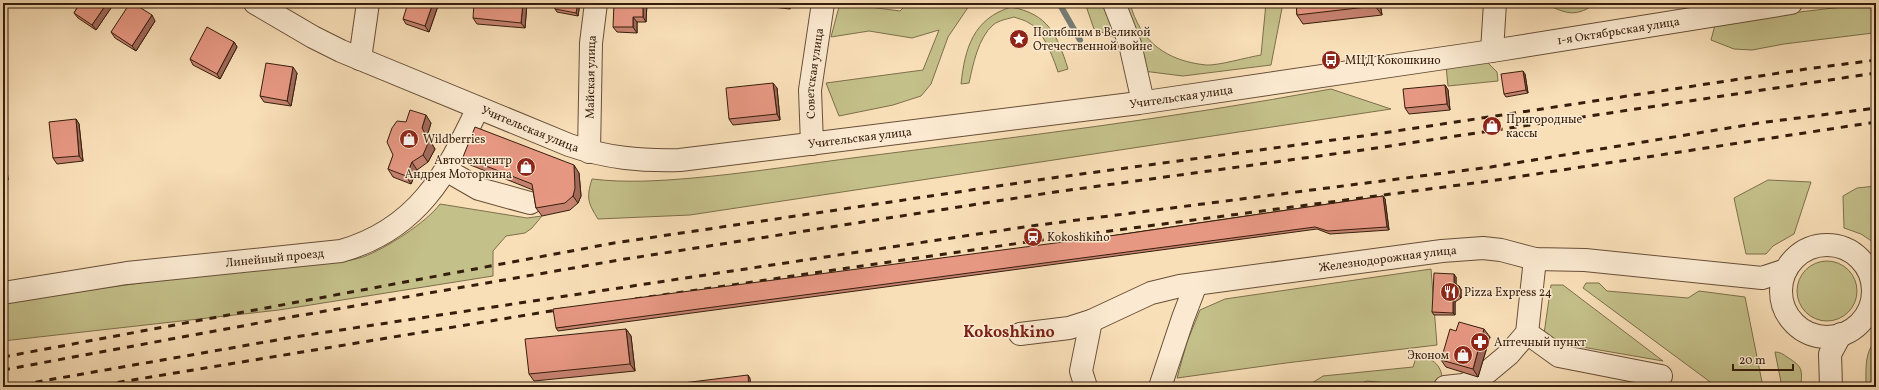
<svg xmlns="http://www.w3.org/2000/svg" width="1879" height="390" viewBox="0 0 1879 390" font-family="Vollkorn,serif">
  <rect width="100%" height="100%" fill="#f9dfb8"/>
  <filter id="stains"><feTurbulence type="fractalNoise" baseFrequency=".005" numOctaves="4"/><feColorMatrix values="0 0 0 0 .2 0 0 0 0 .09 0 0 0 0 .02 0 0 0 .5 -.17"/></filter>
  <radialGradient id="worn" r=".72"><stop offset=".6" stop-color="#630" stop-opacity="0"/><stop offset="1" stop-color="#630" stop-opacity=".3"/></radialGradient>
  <path fill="#c4c08a" stroke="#7d6f4b" d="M840,3l60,8 8,-8h63l-23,34 -17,47 -10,12 -28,9 -54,11 -13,-33 97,-13 16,-40 -27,8 -43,-7 -38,6z
    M1085,3h45c10,39 37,58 76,62 11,1 42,-8 55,-10l5,-52h17l-12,62 -88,11 -40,-5 2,-13 -5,-10 -46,-19z
    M1553,3h38l1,3c-16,10 -25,8 -42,0z
    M1876,3v24l-3,6 -89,11 -32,6 -18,-1 -23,-9 4,-15 25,-6z
    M1011,7c37,7 46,27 57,62l-10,3c-5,-15 -15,-42 -29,-49 -4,-3 -10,-4 -15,-6 -6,2 -15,3 -21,8 -15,13 -20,40 -24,58l-8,1c4,-36 12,-65 50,-77z
    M1487,62l10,10 1,9 -50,5 -2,-20z
    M1331,89l60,20 -701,106 -92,4c-10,-16 -12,-21 -6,-40 34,4 67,2 101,-1 56,-5 112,-14 167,-21 158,-20 315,-39 471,-68z
    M1768,180l43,2 -17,52 -21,12 -7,8h-20l-12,-56z
    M1876,186v58l-15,-10 -17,-6 -1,-32 14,-8z
    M440,204l87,14 15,-2 -10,12 -7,5 -19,3 -13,15v25l-214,34 -276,31v-39l173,-24 169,-17c6,-1 12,-2 18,-4 22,-8 64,-35 77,-53z
    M1797 291a30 30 0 1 1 60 0a30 30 0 1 1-60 0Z
    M1431,269l6,76 -151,18 -109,15 10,-36 13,-32 25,-11z
    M1586,283h13l8,8 81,7 11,-7 46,6 18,90h-46l-134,-99z
    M1551,285h12l100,76 -110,-19 -9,-8z
    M1876,341v46h-10c0,-15 -2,-36 10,-46z
    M1775,352c5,0 8,2 12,5 16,10 15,12 14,30h-19z
    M1417,355c13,2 25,9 25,24l-8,4 -36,1 -31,-3 -17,6h-70l32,-4 11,-7 90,-9z"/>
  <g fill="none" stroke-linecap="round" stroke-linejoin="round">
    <path stroke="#777c74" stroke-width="6" d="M1059,3l21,37"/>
    <defs>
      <g id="minor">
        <path id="s1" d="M255,3l58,34 28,14 228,94c38,13 71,16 111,15l459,-57 353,-52 299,-48"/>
        <path d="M1114,3l16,41 13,58"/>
        <path d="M1492,51l3,-48"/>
        <path d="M360,59l8,-56"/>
        <path id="s2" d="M812,144l-2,-54 13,-87"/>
        <path id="s3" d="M589,152l2,-109 5,-40"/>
        <path d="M446,170l33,19 51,14"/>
        <circle cx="1827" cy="291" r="46"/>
        <path id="s4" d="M3,293l124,-20 214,-22c77,-22 105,-76 137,-143"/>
        <path d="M1527,333l32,23 102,20"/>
        <path id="s5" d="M1020,334l49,-6 22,-7 60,-28 29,-7 262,-35 41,-3 18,2 34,9 50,1 177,18 24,-8"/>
        <path d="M1086,387l-5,-16 10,-50"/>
        <path d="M1160,387l23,-69 13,-34"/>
        <path d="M1445,387l18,-2 16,-6 30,-25 18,-21 8,-74"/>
        <path d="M1831,387l-1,-33 11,-20"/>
      </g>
    </defs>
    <use href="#minor" stroke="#674e37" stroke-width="24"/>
    <use href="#minor" stroke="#fbead1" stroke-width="22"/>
    <path stroke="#361e0c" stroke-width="3" stroke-dasharray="7 7" stroke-linecap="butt" d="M635,299l399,-58 456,-60 386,-59
      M3,357l611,-114 438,-65 311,-42 443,-67 70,-9
      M3,370l288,-53 328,-57 436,-68 308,-42 513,-77
      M8,387l286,-50 292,-44 445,-67 460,-59 268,-44 117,-15
      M90,387l473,-78"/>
  </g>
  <path fill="#c78371" stroke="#361e0c" d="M80,3h31l2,2 -17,25 -18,-12 -4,-5z
    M439,3l-10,29 -23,-8 -3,-5z
    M527,3l-2,25 -48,-4 -4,-6z
    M556,3h24l-2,13 -21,-4 -2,-3z
    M647,3l-1,19h-9v11l-20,-1 -4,-5z
    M762,3h29l-1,6 -26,-3z
    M1296,3h84l2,12 -79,9 -6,-9z
    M155,21l-19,30 -21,-13 -4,-6z
    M234,42l3,5 -17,32 -27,-14 -3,-6z
    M297,73l-6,33 -27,-4 -4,-6z
    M1525,74l3,19 -22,4 -2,-3z
    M1445,85l3,5 2,20 -41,4 -4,-6z
    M777,88l3,32 -47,5 -4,-6z
    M76,119l3,5 4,37 -26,3 -4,-6z
    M406,122l25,1 -4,13 8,13 -7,13 -11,8 -6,14 -18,-7 -5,-8z
    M3,144l2,3 3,33 -5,1z
    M463,157l116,16 2,23 -3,7 -8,7 -28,6 -6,-8 -3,-18 -65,-26z
    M1383,196l2,3 4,31 -59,4 -13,-5 -759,102 -2,-3 568,-94z
    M1456,277v7l5,5v9l-6,4v13h-21l-2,-3z
    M626,329l5,7 4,35 -101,10 -5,-7z
    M1456,331l34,6 -12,40 -32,-10 -5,-7z"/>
  <path fill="#a26a5c" stroke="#361e0c" d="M107,3h4l2,2 -17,25 -4,-5z
    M433,3h6l-10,29 -4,-6z
    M523,3h4l-2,25 -4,-5z
    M578,3h2l-2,13 -2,-3z
    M643,3h4l-1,19 -3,-5z
    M786,3h5l-1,6z
    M1375,3h5l2,12 -7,-9z
    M152,15l3,6 -19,30 -4,-5z
    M633,17l4,5v11l-4,-6z
    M234,42l3,5 -17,32 -3,-5z
    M293,67l4,6 -6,33 -4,-5z
    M1523,71l2,3 3,19 -2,-3z
    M773,83l4,5 3,32 -3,-6z
    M1445,85l3,5 2,20 -3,-6z
    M426,115l5,8 -4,13 8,13 -7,13 -5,-7 -1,-27z
    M76,119l3,5 4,37 -4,-5z
    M3,144l2,3 3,33 -4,-5 -1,-16z
    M412,162l5,8 -6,14 -5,-8z
    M574,165l5,8 2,23 -3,7 -5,-7z
    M1383,196l2,3 4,31 -2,-3z
    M1454,274l2,3v9l-2,-3z
    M1459,286l2,3v9l-2,-3z
    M1453,299l2,3v13l-2,-2z
    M626,329l5,7 4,35 -5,-7z
    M1484,329l6,8 -12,40 -5,-8z
    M748,375l2,3 1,9h-2z"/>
  <path fill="#e79883" stroke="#361e0c" d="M80,3h27l-15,22 -18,-12z
    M130,3h3l19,12 -20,31 -21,-14z
    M408,3h25l-8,23 -22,-7z
    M474,3h49l-2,20 -48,-5z
    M556,3h22l-2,10 -21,-4z
    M614,3h29v14h-10v10h-20z
    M1296,3h79v3l-78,9z
    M207,27l27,15 -17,32 -27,-15z
    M266,63l27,4 -6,34 -27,-5z
    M1523,71l3,19 -22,4 -3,-20z
    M773,83l4,31 -48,5 -3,-31z
    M1445,85l2,19 -42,4 -2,-19z
    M410,110l16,5 -4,13 7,13 -6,14 -11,7 -6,14 -18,-7 5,-14 -6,-13 5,-14 5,-7 9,1z
    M76,119l3,37 -26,2 -4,-36z
    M475,127l99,38 1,23 -2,8 -8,7 -29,5 -4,-24 -69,-27z
    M3,159l1,16h-1z
    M1383,196l4,31 -59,4 -13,-4 -759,101 -3,-19 571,-75z
    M1434,273l20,1v9l5,3v9l-6,4v14l-21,-1z
    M1459,322l25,7 -11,40 -32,-9 9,-31 6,2z
    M626,329l4,35 -101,10 -4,-35z
    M748,375l1,12h-99z"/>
  <defs>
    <symbol id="sight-disc" viewBox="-11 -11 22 22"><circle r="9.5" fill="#8f2418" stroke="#fbead1"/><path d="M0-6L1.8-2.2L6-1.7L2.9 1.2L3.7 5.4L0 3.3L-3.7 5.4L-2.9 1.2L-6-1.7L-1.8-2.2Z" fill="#fff"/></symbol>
    <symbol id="bus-disc" viewBox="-11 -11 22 22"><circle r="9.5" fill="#8f2418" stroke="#fbead1"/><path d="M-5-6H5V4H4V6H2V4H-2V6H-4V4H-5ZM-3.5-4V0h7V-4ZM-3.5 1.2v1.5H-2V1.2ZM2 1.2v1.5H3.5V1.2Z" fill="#fff"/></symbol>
    <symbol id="shop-disc" viewBox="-11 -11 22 22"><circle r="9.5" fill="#8f2418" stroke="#fbead1"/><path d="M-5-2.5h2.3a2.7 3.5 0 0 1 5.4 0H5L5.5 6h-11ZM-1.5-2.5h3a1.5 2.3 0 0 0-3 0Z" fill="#fff"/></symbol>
    <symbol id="station-disc" viewBox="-11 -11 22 22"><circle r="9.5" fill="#8f2418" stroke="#fbead1"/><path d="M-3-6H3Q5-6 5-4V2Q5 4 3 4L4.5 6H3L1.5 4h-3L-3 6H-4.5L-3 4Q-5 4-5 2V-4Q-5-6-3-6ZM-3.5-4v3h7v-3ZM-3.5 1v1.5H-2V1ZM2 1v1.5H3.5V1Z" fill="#fff"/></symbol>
    <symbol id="restaurant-disc" viewBox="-11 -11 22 22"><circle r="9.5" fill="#8f2418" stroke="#fbead1"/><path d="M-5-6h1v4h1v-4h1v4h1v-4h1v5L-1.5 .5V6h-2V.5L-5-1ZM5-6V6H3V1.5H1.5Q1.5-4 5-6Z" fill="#fff"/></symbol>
    <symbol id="pharmacy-disc" viewBox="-11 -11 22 22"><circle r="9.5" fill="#8f2418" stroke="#fbead1"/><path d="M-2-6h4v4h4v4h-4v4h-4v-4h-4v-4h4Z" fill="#fff"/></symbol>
  </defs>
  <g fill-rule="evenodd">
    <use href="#sight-disc" x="1008" y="28" width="22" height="22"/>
    <use href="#bus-disc" x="1320" y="49" width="22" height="22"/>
    <use href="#shop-disc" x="1481" y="115" width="22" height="22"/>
    <use href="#shop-disc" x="398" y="128" width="22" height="22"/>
    <use href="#shop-disc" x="515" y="156" width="22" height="22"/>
    <use href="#station-disc" x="1022" y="226" width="22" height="22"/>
    <use href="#restaurant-disc" x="1439" y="281" width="22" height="22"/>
    <use href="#pharmacy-disc" x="1469" y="331" width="22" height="22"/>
    <use href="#shop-disc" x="1452" y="344" width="22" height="22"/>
  </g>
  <g text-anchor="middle" stroke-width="3" stroke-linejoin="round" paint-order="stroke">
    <g font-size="12" fill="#361e0c" stroke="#fbead1">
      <text dy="4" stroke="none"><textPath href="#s1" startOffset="1405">1-я Октябрьская улица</textPath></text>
      <text dy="4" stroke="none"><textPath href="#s2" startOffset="71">Советская улица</textPath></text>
      <text dy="4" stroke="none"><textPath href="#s3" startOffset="75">Майская улица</textPath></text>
      <text dy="4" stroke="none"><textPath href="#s1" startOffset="963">Учительская улица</textPath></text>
      <text dy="4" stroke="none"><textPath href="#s1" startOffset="303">Учительская улица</textPath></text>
      <text dy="4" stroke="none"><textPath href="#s1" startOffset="639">Учительская улица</textPath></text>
      <text dy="4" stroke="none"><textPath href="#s4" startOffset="274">Линейный проезд</textPath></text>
      <text dy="4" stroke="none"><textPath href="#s5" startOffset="378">Железнодорожная улица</textPath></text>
    </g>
    <g font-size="12" fill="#361e0c" stroke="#fbead1" text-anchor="start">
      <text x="1033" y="36">Погибшим в Великой<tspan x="1033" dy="14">Отечественной войне</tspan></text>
      <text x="1345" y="64">МЦД Кокошкино</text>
      <text x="1506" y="123">Пригородные<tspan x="1506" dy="14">кассы</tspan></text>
      <text x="423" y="143">Wildberries</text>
      <text x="512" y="164" text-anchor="end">Автотехцентр<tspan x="512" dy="14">Андрея Моторкина</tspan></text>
      <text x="1047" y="241">Kokoshkino</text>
      <text x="1464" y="296">Pizza Express 24</text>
      <text x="1494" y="346">Аптечный пункт</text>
      <text x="1449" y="359" text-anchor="end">Эконом</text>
    </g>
    <g font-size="16" font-weight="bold" fill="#7a1f14" stroke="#fbead1">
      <text x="1009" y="337">Kokoshkino</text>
    </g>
  </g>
  <rect width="1879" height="390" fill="none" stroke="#f9dfb8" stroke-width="16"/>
  <rect x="4" y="4" width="1871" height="382" fill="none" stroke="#361e0c" stroke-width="2"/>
  <rect x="8" y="8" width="1863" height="374" fill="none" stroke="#361e0c"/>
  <path d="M1733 364v6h60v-6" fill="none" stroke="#361e0c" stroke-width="2"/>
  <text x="1739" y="364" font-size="12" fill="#361e0c" stroke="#fbead1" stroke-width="3" paint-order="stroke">20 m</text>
  <rect width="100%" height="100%" filter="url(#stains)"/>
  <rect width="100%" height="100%" fill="url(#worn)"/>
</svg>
